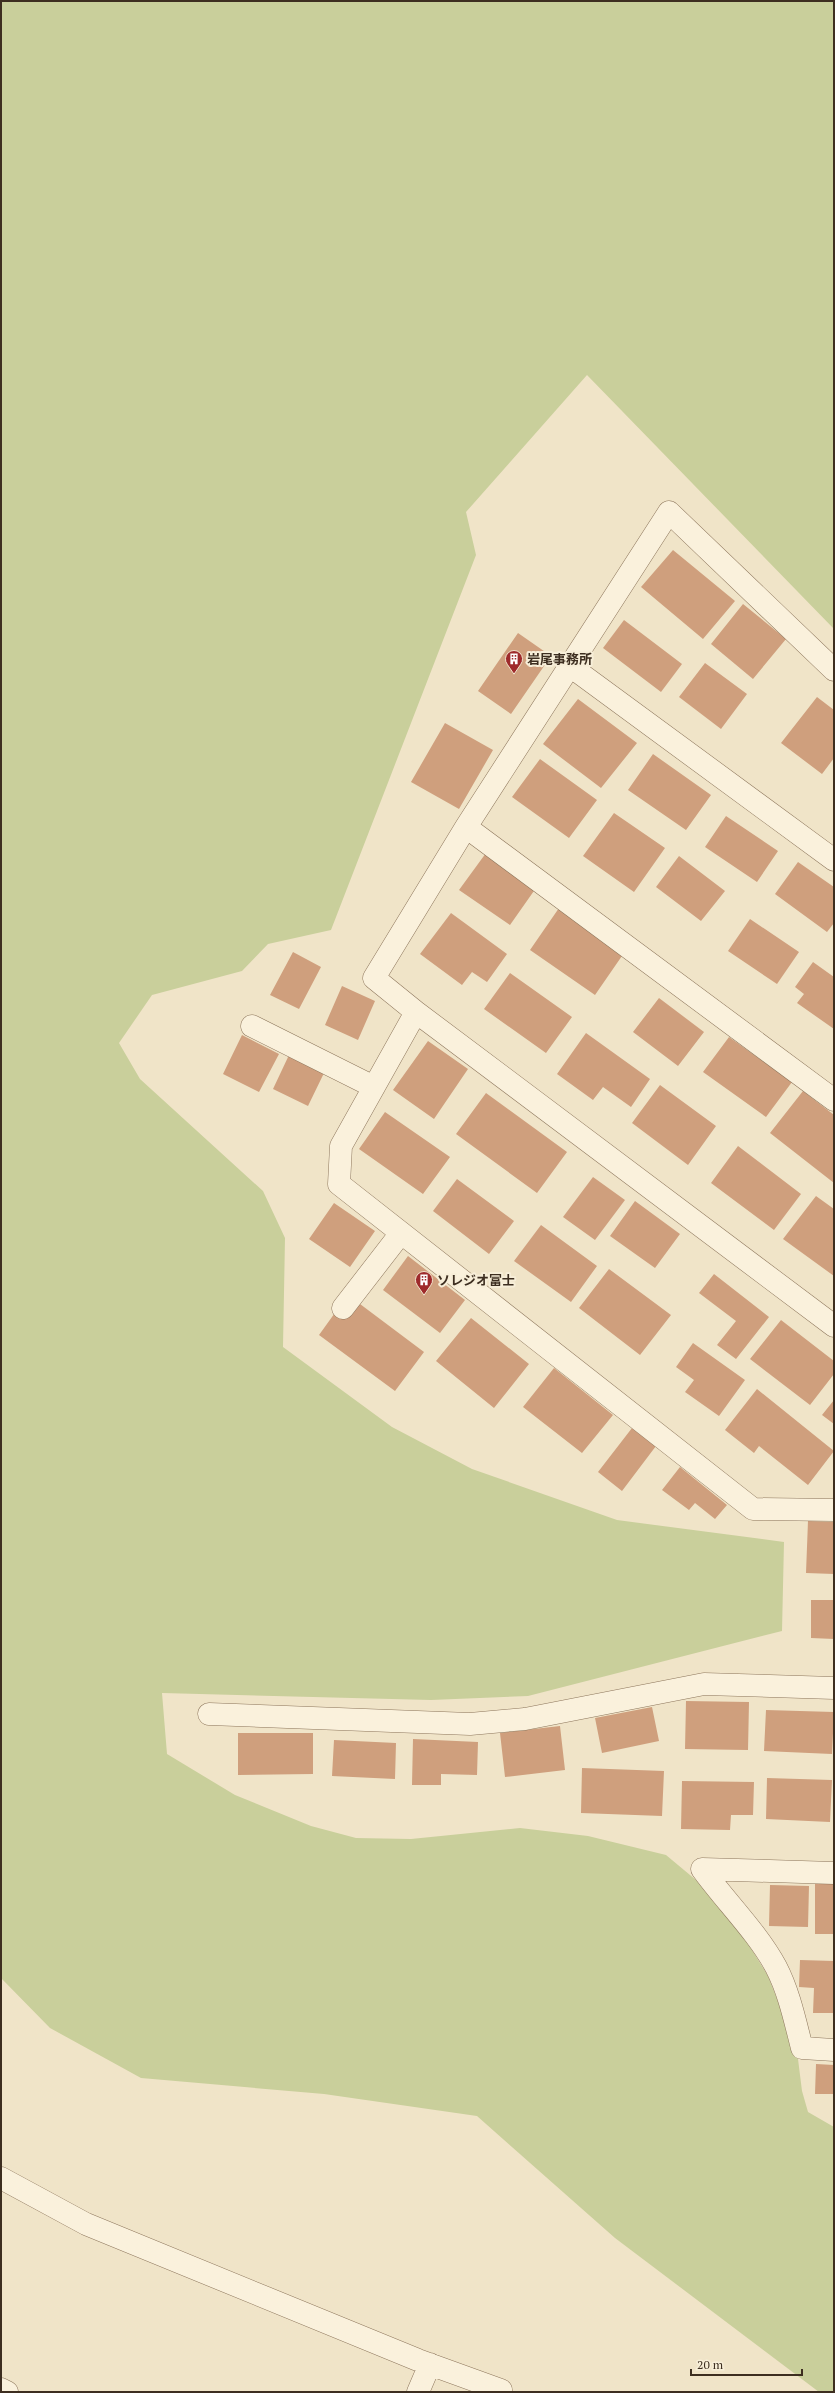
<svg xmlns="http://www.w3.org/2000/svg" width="835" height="2393" viewBox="0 0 835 2393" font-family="'PT Serif','Noto Sans JP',serif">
  <rect width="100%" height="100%" fill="#f0e4c8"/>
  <path fill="#c9cf9b" d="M1,1h833v628l-247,-254 -121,137 10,43 -145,375 -63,14 -26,27 -90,24 -33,48 21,36 123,112 22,47 -2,109 109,80 80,42 145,51 167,22 -2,89 -254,65 -97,4 -269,-7 5,61 68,41 76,31 45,12 55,1 109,-11 68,8 78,19 30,25 46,54 26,42 15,38 15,45 4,32 6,21 26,15v265h-15l-204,-154 -138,-122 -153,-22 -183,-16 -91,-50 -49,-50z"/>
  <path fill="#cf9f7d" d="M673,550l62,51 -32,38 -62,-52z
    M743,604l43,35 -33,40 -42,-35z
    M624,620l58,44 -21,28 -58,-44z
    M518,633l33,23 -40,58 -33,-23z
    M705,663l42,31 -26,35 -42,-32z
    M817,697l17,13v48l-12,16 -41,-31z
    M578,699l59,44 -36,45 -58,-44z
    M445,723l48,27 -34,59 -48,-27z
    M653,754l58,41 -25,35 -58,-40z
    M540,759l57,41 -28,38 -57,-41z
    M614,813l51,35 -31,44 -51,-36z
    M726,816l52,35 -21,31 -52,-35z
    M486,853l50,35 -26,37 -51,-35z
    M679,856l46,35 -24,30 -45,-34z
    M798,862l36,25v36l-7,9 -52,-38z
    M559,908l65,45 -29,42 -65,-45z
    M451,913l56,41 -20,28 -15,-10 -10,13 -42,-31z
    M750,919l49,33 -22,32 -49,-33z
    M293,952l28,15 -22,42 -29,-14z
    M813,962l21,15v52l-37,-26 7,-9 -9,-7z
    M510,973l62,44 -26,36 -62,-44z
    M342,986l33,15 -17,39 -33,-15z
    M659,998l45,34 -26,34 -45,-34z
    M586,1033l64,46 -19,28 -28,-20 -10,13 -36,-26z
    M242,1035l37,19 -20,38 -36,-18z
    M729,1037l63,45 -26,35 -63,-45z
    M428,1041l40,28 -34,50 -41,-29z
    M289,1055l35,18 -16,33 -35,-17z
    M660,1085l56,41 -28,39 -56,-42z
    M803,1091l31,24v68l-64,-50z
    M486,1093l81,59 -30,41 -81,-59z
    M385,1112l65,45 -27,37 -64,-45z
    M738,1146l63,48 -27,36 -63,-47z
    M593,1177l32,23 -30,40 -32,-23z
    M457,1179l57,42 -25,33 -56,-43z
    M816,1196l18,13v67l-51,-37z
    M635,1201l45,33 -25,34 -45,-32z
    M334,1203l41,28 -25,36 -41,-28z
    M541,1225l56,41 -26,36 -57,-41z
    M408,1256l57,44 -25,33 -57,-43z
    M609,1269l62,46 -31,40 -61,-47z
    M714,1274l55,43 -33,42 -19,-14 19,-24 -37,-28z
    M356,1301l68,51 -29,39 -76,-56 18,-25z
    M471,1318l58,46 -35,44 -58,-47z
    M781,1320l53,41v13l-24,31 -60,-46z
    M693,1343l52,37 -26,36 -34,-24 9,-12 -18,-13z
    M554,1368l59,47 -31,38 -59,-46z
    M757,1389l77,62 -26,34 -49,-39 -5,7 -29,-23z
    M834,1400v24l-12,-9z
    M632,1428l24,18 -34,45 -24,-19z
    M680,1467l47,38 -12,14 -20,-16 -6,7 -27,-20z
    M808,1521l26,1v52l-28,-1z
    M811,1600h23v39l-23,-1z
    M686,1701l63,1 -1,48 -63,-1z
    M652,1707l7,34 -57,12 -7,-35z
    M766,1710l68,2 -2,42 -68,-3z
    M560,1726l5,44 -60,7 -5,-44z
    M238,1733h75v41l-75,1z
    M413,1739l65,3 -1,33 -36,-1v11h-29z
    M334,1740l62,3 -1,36 -63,-3z
    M582,1768l82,3 -2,45 -81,-3z
    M767,1778l65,2 -2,42 -64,-3z
    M682,1781l72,1 -1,33h-22l-1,15 -49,-1z
    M834,1879v55h-19v-54z
    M770,1885l39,1 -1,41 -39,-1z
    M800,1960l34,1v52h-21l1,-25 -15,-1z
    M816,2064l18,1v29h-19z"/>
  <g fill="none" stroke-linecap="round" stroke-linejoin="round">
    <defs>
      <path id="street" d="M570,666l264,194
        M834,670l-165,-158 -203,315 -92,151 42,34 418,314
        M466,827l368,273
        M416,1012l-75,134 -2,38 414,325 81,1
        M252,1026l122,61
        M343,1308l58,-75
        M209,1714l261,10 55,-5 179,-35 130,4
        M834,1873l-132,-4c24,33 55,63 74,98 13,25 19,54 26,81l32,2
        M1,2178l85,46 332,136 83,30
        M1,2389l6,3
        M418,2392l12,-28"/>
    </defs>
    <use href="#street" stroke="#8d765c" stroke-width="23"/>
    <use href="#street" stroke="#faf1dc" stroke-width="22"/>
  </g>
  <defs>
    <symbol id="building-pin" viewBox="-11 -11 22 30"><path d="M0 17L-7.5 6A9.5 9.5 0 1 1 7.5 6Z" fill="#9e2a2b" stroke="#f7eed8"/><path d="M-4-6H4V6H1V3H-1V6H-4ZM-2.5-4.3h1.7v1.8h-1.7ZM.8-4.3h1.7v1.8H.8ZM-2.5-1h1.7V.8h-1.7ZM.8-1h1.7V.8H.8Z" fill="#fff"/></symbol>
  </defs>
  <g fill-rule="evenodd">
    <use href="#building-pin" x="504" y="649" width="20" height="27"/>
    <use href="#building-pin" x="414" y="1270" width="20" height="27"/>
  </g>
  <g text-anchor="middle" stroke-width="4" stroke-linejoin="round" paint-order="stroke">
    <g font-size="13" font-weight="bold" fill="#3d2e20" stroke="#f7eed8" text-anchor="start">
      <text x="527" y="664">岩尾事務所</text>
      <text x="437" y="1285">ソレジオ富士</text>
    </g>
  </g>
  <rect width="835" height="2393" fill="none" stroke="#3d2e20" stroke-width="4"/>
  <path d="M691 2369v6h111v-6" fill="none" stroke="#3d2e20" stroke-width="2"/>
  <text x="697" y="2369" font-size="12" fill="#3d2e20" stroke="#f7eed8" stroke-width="3" paint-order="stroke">20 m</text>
</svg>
